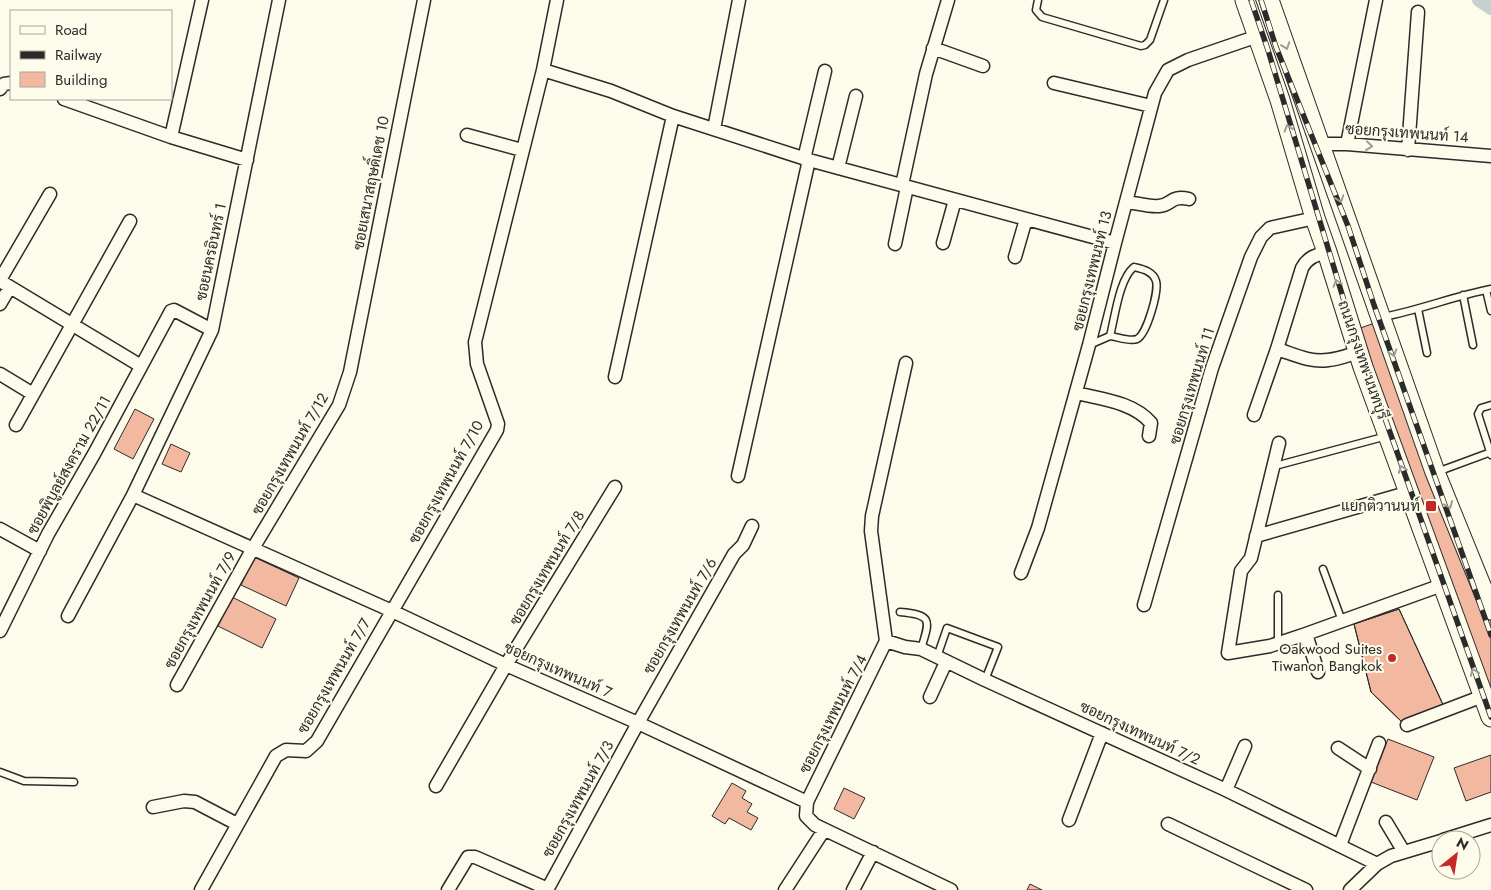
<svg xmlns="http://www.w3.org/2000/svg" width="1491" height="890" viewBox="0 0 1491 890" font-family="Jost,Sarabun,sans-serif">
  <rect width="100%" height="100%" fill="#fdfbea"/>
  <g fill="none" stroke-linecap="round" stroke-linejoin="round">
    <path stroke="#c7d0d0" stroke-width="14" d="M1479,0l12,8"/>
  </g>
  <path fill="#f2b8a0" stroke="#2b2b2b" d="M1386,319l105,297v73l-14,5 -128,-362z
    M135,409l19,10 -21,40 -19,-10z
    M171,444l19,9 -9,19 -19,-8z
    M254,557l45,21 -13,28 -45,-21z
    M232,597l44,22 -14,29 -44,-22z
    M1399,609l46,100 -41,15 -33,-32 -17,-68z
    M1399,609l46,100 -41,15 -33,-32 -17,-68z
    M1388,739l46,18 -17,43 -46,-18z
    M1491,755v37l-25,9 -12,-33z
    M732,783l14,8 -4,7 10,6 -5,8 11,6 -7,12 -22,-12 -4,6 -13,-8z
    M844,788l21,10 -11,21 -20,-10z
    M1030,884l12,6h-15z"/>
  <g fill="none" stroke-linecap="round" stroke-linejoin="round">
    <defs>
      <path id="lane" d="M1038,0l-2,10 6,7 99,29 4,-1 5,-5 14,-40
        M1486,290l5,21
        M1463,295l10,50
        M1418,309l9,44
        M1383,317c37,-7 71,-21 108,-28
        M1089,345l21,-9c5,-19 9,-57 24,-69 8,2 19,4 22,14 3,10 -9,53 -19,58 -7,3 -19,-2 -27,-3
        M1491,405l-10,3 -3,6 13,41
        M1275,466l112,-30
        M1437,472l54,-20
        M1323,569l19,52
        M1278,595v48
        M900,612c33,3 30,8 21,37
        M937,657l10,-29 51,19 -13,33
        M0,772l24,9 50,1"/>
      <path id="street" d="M933,48l50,18
        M543,70l68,21 62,25 136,44 306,83
        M1054,83l97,23
        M0,89l4,-5 7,-1
        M64,99l107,38 76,23
        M714,129l25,-129
        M467,135l55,15
        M171,137l31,-137
        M1321,144h26l144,12
        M1347,144l29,-144
        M1408,150l10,-138
        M804,159l21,-88
        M838,168l18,-72
        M902,185l24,-111 22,-74
        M1127,202c9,1 22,5 32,4 13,-1 11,-11 30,-7
        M943,243l12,-43
        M895,244l12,-57
        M1015,257l11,-38
        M0,280l50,-86
        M0,281l141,85
        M0,304l10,-17
        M1277,349c16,5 34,14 51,11 11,-1 21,-5 31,-8
        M0,374l33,20
        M615,377l58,-261
        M1076,393c25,6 57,9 75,30l-2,13
        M1254,415l23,-66 25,-81c6,-11 14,-13 25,-16
        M16,425l114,-204
        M1279,443l-28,115 -10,13 -13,82 42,-7 36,-12
        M738,476l71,-316
        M133,495l259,116 114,54 132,58 169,79 -1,14 9,9 136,65
        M0,529l40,22
        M1256,536l154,-44
        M1021,573l17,-45 51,-183 26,-102 40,-150 13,-23 20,-10 70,-24
        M1144,605l68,-237 39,-111 10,-20 9,-9 45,-10
        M68,616l65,-121 79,-165 67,-330
        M0,631l48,-97 46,-80 77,-143 3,-1 38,20
        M886,641l19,6 16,2 64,31 241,110 151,74
        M1318,672l-12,-38 136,-49
        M177,685l75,-135 87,-145 11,-33 74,-372
        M930,697l16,-35
        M1407,725l76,-29
        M1338,748l32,21
        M436,786l70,-121 109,-178
        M1226,790l19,-44
        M807,802l79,-161 -15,-110 1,-15 34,-153
        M153,807l31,-6 11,1 42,22
        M1069,820l33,-87
        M1386,822l18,30
        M1168,824l138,66
        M1443,840l48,-15
        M1340,845l39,-102
        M201,890l75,-134 10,-6 20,1 11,-10 180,-311 1,-6 -21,-60 -2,-22 68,-272 14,-70
        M448,890l20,-33h7l73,32
        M547,890l91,-167 96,-169 9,-9 9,-19
        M785,890l39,-60
        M853,890l20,-38
        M1350,890l27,-26 14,-8 50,-15"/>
      <path id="primary" d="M1245,0l35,100 35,118 12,34 36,115 128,350
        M1269,0l166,472 56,138"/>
    </defs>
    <use href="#lane" stroke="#2b2b2b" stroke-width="9"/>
    <use href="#street" stroke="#2b2b2b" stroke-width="15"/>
    <use href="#primary" stroke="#2b2b2b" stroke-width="21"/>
    <use href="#lane" stroke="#fdfbea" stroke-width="6"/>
    <use href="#street" stroke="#fdfbea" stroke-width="12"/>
    <use href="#primary" stroke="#fdfbea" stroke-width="19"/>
    <defs>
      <path id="rail" d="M1251,0l17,50 80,264 143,403
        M1261,0l15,47 72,179 26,79 117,330"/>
    </defs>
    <use href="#rail" stroke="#2b2b2b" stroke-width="5.5"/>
    <use href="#rail" stroke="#fdfbea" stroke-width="4" stroke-dasharray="11" stroke-linecap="butt"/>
  </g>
  <defs><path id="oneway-chevron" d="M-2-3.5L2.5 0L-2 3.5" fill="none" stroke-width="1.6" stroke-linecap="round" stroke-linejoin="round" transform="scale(1.25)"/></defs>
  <g stroke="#9e9d94">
    <use href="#oneway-chevron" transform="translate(1286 46) rotate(70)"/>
    <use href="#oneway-chevron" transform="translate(1288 128) rotate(-107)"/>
    <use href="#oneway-chevron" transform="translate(1369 146) rotate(6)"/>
    <use href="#oneway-chevron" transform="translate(1340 199) rotate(71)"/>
    <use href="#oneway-chevron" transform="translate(1337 283) rotate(-108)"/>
    <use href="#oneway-chevron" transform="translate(1393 353) rotate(71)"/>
    <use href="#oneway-chevron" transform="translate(1402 469) rotate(-111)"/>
    <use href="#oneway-chevron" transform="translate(1449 505) rotate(68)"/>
    <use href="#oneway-chevron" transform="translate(1474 672) rotate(-110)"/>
  </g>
  <g fill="#c62828" stroke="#fdfbea" stroke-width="2">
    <rect x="1425" y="500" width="12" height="12" rx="2.5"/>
    <circle cx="1392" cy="658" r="5"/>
  </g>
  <g text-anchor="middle" stroke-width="4" stroke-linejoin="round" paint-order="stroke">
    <g font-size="15" fill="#2b2b2b" stroke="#fdfbea">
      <text transform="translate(1407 133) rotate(4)" y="5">ซอยกรุงเทพนนท์ 14</text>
      <text transform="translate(371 183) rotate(-79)" y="5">ซอยเสนาสฤษดิ์เดช 10</text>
      <text transform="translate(211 252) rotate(-78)" y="5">ซอยนครอินทร์ 1</text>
      <text transform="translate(1092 271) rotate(-76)" y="5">ซอยกรุงเทพนนท์ 13</text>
      <text transform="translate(1363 360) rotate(71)" y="5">ถนนกรุงเทพ-นนทบุรี</text>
      <text transform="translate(1192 386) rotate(-73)" y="5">ซอยกรุงเทพนนท์ 11</text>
      <text transform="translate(290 454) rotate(-60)" y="5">ซอยกรุงเทพนนท์ 7/12</text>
      <text transform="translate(69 465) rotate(-61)" y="5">ซอยพิบูลย์สงคราม 22/11</text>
      <text transform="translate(446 482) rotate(-61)" y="5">ซอยกรุงเทพนนท์ 7/10</text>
      <text transform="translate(547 568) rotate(-59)" y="5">ซอยกรุงเทพนนท์ 7/8</text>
      <text transform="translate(200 610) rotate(-61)" y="5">ซอยกรุงเทพนนท์ 7/9</text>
      <text transform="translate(680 616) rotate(-60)" y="5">ซอยกรุงเทพนนท์ 7/6</text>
      <text transform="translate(558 670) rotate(24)" y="5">ซอยกรุงเทพนนท์ 7</text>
      <text transform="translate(334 676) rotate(-60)" y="5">ซอยกรุงเทพนนท์ 7/7</text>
      <text transform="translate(833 714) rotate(-63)" y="5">ซอยกรุงเทพนนท์ 7/4</text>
      <text transform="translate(1140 733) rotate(25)" y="5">ซอยกรุงเทพนนท์ 7/2</text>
      <text transform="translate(578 799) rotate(-61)" y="5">ซอยกรุงเทพนนท์ 7/3</text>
    </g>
    <g font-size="15" fill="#2b2b2b" stroke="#fdfbea" text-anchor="end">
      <text x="1420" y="511">แยกติวานนท์</text>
      <text x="1382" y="654">Oakwood Suites<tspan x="1382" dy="17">Tiwanon Bangkok</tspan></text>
    </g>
  </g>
  <rect x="10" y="10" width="162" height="90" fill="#fdfbea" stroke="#a9a89e"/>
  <rect x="20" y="26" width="25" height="8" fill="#fdfbea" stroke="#a9a89e"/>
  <text x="55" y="35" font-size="15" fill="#2b2b2b">Road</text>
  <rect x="20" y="51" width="25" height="8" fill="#2b2b2b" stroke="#a9a89e"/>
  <text x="55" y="60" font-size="15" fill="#2b2b2b">Railway</text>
  <rect x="20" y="72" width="25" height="15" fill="#f2b8a0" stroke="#a9a89e"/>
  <text x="55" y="85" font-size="15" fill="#2b2b2b">Building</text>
  <g transform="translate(1456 855) rotate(30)"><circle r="24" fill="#fdfbea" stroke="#a9a89e"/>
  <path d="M0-4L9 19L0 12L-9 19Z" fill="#c62828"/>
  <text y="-8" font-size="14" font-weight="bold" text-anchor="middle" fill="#2b2b2b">N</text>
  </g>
</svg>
